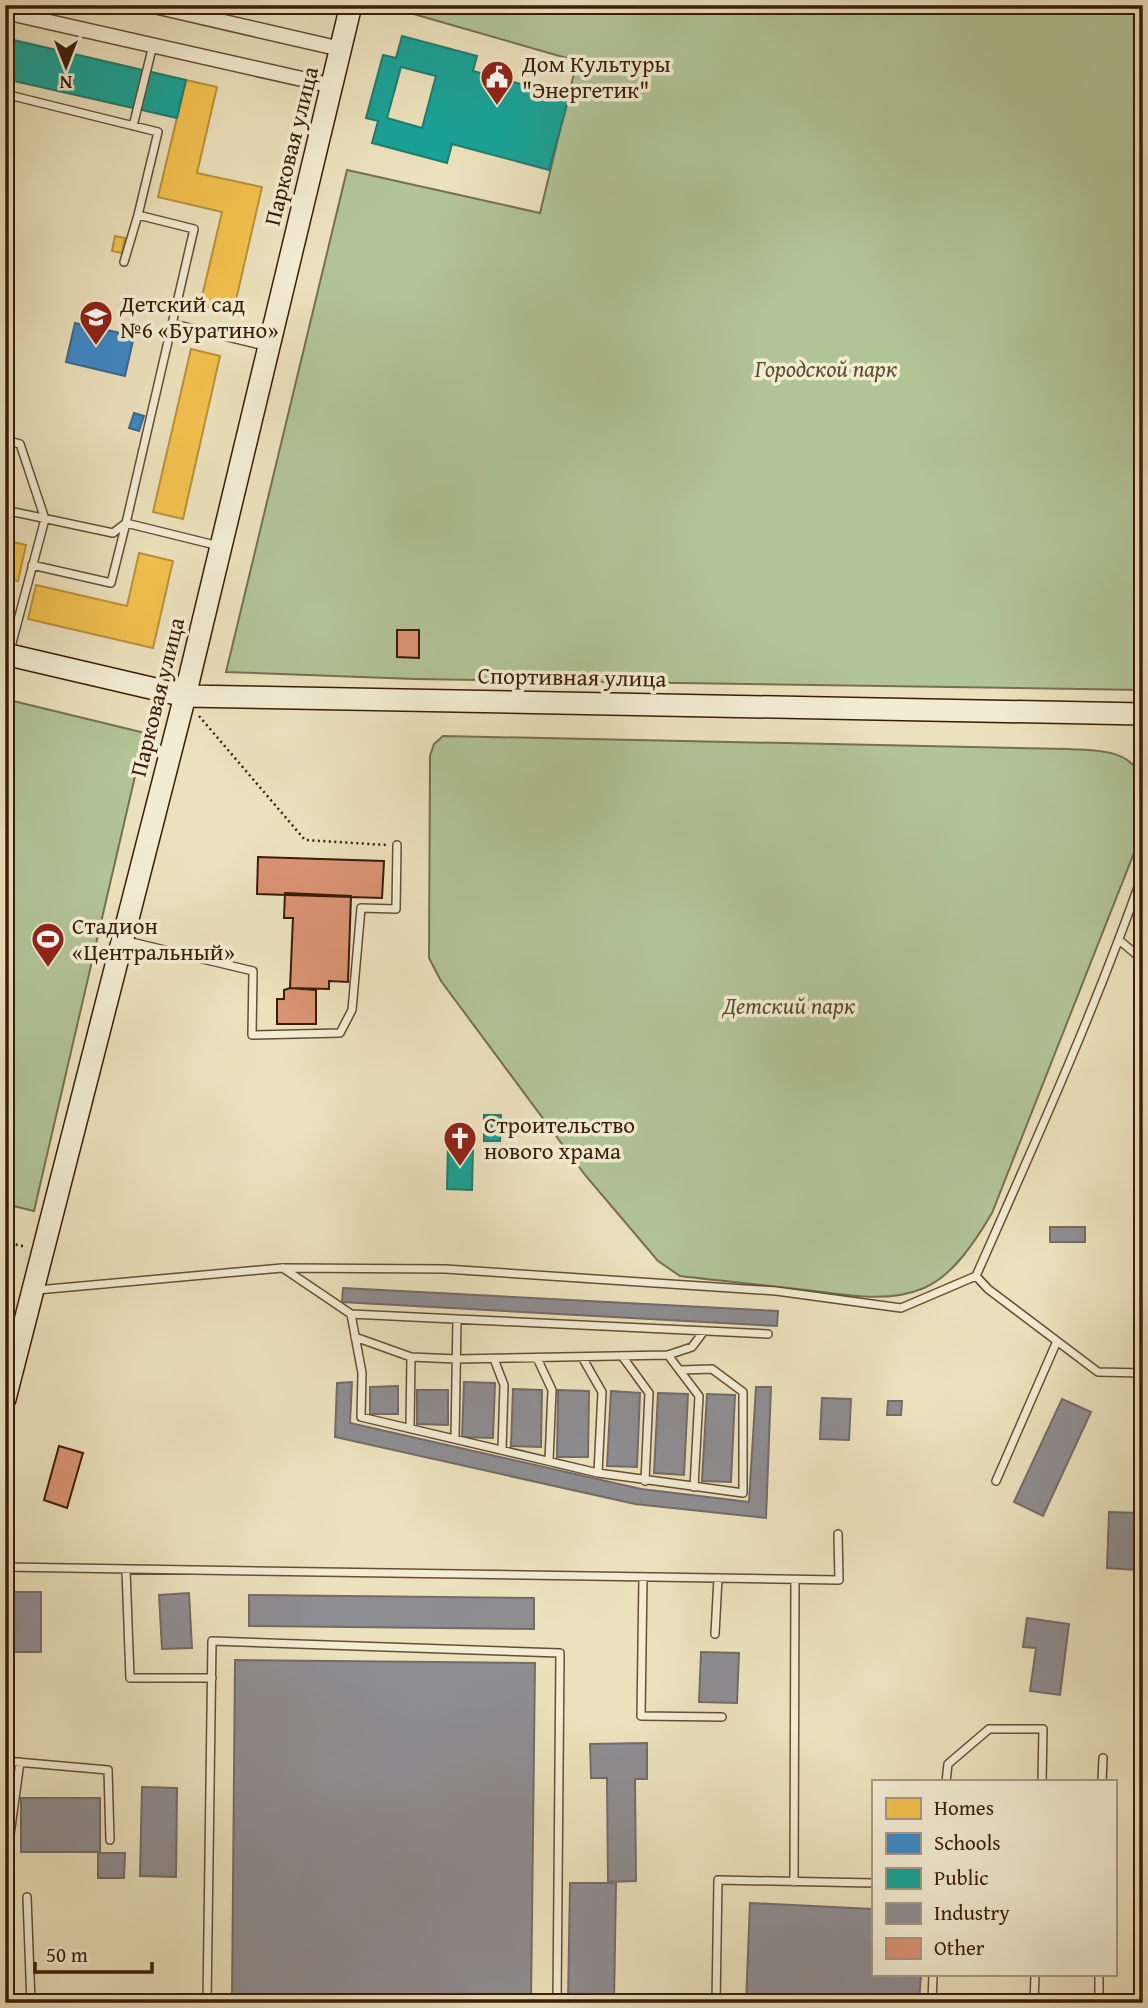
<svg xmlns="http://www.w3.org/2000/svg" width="1148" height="2008" viewBox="0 0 1148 2008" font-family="'Gentium Book Plus',serif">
  <rect width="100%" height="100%" fill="#ebe1bc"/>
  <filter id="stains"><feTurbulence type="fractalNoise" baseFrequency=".00286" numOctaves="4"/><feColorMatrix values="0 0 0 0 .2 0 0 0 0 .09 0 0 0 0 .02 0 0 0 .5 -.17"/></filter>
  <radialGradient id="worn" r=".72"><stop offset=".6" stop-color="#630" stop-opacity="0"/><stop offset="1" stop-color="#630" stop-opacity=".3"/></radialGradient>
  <path fill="#b1c496" stroke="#76704f" stroke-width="2" d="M412,5h731v685l-728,-11 -189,-7 121,-502 193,43 37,-152 -167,-48z
    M5,699l140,34 -111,478 -29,-7z
    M443,736l626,13c27,2 61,-1 73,30 5,13 1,37 1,51l-151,383c-16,27 -38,62 -68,75 -40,17 -85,5 -127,1 -39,-5 -78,-8 -117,-13l-22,-15 -73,-86 -144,-194 -12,-23 1,-202 4,-12z"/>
  <path fill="#f2c14e" stroke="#bb9039" stroke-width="2" d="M186,80l31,7 -20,86 65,14 -29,126 -33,-8 22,-93 -64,-15z
    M115,236l10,2 -3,15 -10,-2z
    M5,308l8,1 -8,35z
    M191,349l29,7 -37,163 -30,-7z
    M5,540l21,5 -8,36 -13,-3z
    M139,553l34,8 -20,87 -125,-29 8,-34 91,21z"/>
  <path fill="#3f88c5" stroke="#3e688c" stroke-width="2" d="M75,323l59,13 -9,40 -59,-14z
    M134,413l10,3 -5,15 -10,-3z"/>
  <path fill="#17a398" stroke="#227b6d" stroke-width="2" fill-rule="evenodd" d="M402,36l75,20 -4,15 96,26 -20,73 -97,-26 -5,19 -75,-20 6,-22 -12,-3 17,-63 13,3zM401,67l35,9 -14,52 -35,-10z
    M5,38l181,42 -9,38 -172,-39z
    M484,1115h17l-1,26h-16z
    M448,1146h25l-1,44 -25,-1z"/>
  <path fill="#8d8d92" stroke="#746b69" stroke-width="2" d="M1050,1227h35v15h-35z
    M343,1288l435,23 -1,15 -435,-24z
    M352,1382l-2,41 291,66 108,13 7,-115h15l-5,131 -131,-14 -300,-67 2,-54z
    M464,1382l31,1 -2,55 -31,-1z
    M398,1386v28h-28v-27z
    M513,1389l29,1 -1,57 -30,-1z
    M417,1390h31v35l-31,-1z
    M558,1390l31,1 -1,66h-31z
    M611,1391l29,2 -3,74 -30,-1z
    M658,1393l30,1 -4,81 -30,-2z
    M707,1394l28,1 -4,87 -29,-1z
    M822,1398l29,1 -2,41 -29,-1z
    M1062,1399l29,13 -48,104 -29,-14z
    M888,1401h14l-1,14h-14z
    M1109,1512l29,1 -2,57 -29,-2z
    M5,1592h36v60h-36z
    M189,1593l3,55 -30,1 -3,-54z
    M249,1595l285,3v31l-285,-3z
    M1027,1618l42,6 -9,71 -30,-4 6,-43 -13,-1z
    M701,1652l38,1 -2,50 -38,-1z
    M235,1660l300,3 -4,339 -299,-3z
    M647,1743v36h-12l1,102 -28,1 -1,-104h-16l-1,-34z
    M142,1787l35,1 -1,89 -36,-1z
    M21,1798h79v54h-79z
    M98,1853h27l-1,25h-26z
    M570,1883h46l-2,120h-46z
    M750,1903l123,6v66h48l-2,28h-173z"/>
  <path fill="#da9374" stroke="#3a1d08" stroke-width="2" d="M397,630h22v28l-22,-1z
    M258,857l126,4 -2,37 -125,-4z
    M285,893l66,3 -3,86 -19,-1v8l-39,-1 3,-70h-9z
    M290,988l26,2v34h-39v-25h7v-9z
    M59,1446l24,7 -16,55 -23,-8z"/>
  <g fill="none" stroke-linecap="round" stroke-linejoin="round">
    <defs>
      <path id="lane" d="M5,36l5,-23
        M5,94l153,38 -20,83 56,14 -68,294 93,23
        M133,126l20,-81
        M124,262l14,-47
        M174,324l91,22
        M5,440l15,4 25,75 -36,135
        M5,510l108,23 13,-10 -15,60 -79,-18
        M123,940l130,31 -1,64 88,-2 12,-23 9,-102 35,1 1,-64
        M1119,940l24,20
        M283,1268l68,46 417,20
        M976,1276l12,13 110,83 45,1
        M37,1290l245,-22 163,1 331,22 125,17 75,-32c59,-133 119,-266 167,-403
        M351,1314l11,59 -1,44 237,56 145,20v-101l-31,-23 -31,1
        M355,1337l56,20 45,2 212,-4 24,-8 12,-16
        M668,1355l31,41 -5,91
        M622,1356l27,37 -4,88
        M582,1357l20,35 -4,81
        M537,1358l15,32 -3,71
        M494,1359l10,26 -2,65
        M410,1428l1,-71
        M455,1439l2,-120
        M996,1481l61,-140
        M5,1567l834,13 -1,-46
        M126,1570l4,108h82
        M643,1577l-2,139 81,1
        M715,1634l3,-56
        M5,1761l103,9 2,70
        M946,1782l2,-18 41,-35h54l-1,53
        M1102,1782l1,-24
        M8,1849l12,-87
        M794,1882l1,-302
        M27,1897l4,106
        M207,2003l5,-362 348,12 -3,350
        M716,2003l2,-123 155,3
        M932,2003l1,-28
        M1034,2003l1,-28
        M1099,2003v-28"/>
      <path id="street" d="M150,5l191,44
        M5,12l328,74"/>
      <path id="secondary" d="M5,654l180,42 958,18
        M5,1399l180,-703 166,-691"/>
    </defs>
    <use href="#lane" stroke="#664e35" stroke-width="10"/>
    <use href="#street" stroke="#664e35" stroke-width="17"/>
    <use href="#secondary" stroke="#3a1d08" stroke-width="24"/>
    <path stroke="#3a1d08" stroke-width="2.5" stroke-dasharray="2 3.5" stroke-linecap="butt" d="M199,716l106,124 82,5
      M5,1242l21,5"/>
    <use href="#lane" stroke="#f2ecd3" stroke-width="7"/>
    <use href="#street" stroke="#f2ecd3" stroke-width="14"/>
    <use href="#secondary" stroke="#f2ecd3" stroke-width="21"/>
  </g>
  <defs>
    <symbol id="civic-pin" viewBox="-11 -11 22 30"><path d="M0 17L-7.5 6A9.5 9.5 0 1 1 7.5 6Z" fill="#8f2418" stroke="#f2ecd3"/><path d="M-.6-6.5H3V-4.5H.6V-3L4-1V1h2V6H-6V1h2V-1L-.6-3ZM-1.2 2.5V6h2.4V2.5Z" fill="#fff"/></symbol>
    <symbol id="school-pin" viewBox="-11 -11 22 30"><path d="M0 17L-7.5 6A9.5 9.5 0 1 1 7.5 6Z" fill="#8f2418" stroke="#f2ecd3"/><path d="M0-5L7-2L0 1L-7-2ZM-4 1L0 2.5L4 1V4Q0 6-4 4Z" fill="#fff"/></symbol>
    <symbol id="stadium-pin" viewBox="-11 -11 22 30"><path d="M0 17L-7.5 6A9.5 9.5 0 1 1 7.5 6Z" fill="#8f2418" stroke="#f2ecd3"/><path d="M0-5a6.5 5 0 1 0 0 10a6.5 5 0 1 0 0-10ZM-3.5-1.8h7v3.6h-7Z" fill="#fff"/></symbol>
    <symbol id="church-pin" viewBox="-11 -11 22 30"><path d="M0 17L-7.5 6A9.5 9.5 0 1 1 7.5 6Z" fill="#8f2418" stroke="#f2ecd3"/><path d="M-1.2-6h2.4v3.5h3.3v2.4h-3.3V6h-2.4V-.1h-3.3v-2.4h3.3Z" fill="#fff"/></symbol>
  </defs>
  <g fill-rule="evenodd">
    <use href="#civic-pin" x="478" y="58" width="38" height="52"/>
    <use href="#school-pin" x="77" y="298" width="38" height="52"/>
    <use href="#stadium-pin" x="29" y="920" width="38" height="52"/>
    <use href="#church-pin" x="441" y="1119" width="38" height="52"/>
  </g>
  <g text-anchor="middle" stroke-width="7" stroke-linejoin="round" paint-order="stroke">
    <g font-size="23" fill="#3a1d08" stroke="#f2ecd3" text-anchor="start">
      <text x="522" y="72">Дом Культуры<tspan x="522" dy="26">"Энергетик"</tspan></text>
      <text x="120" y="312">Детский сад<tspan x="120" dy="26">№6 «Буратино»</tspan></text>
      <text x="72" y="934">Стадион<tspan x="72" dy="26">«Центральный»</tspan></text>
      <text x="484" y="1133">Строительство<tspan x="484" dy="26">нового храма</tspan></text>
    </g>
    <g font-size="23" fill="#3a1d08" stroke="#f2ecd3">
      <text transform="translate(291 146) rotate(-76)" y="8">Парковая улица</text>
      <text transform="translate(572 677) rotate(1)" y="8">Спортивная улица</text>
      <text transform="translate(157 697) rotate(-76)" y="8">Парковая улица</text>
    </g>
    <g font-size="23" font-style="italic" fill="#5e4f33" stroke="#f2ecd3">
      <text x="826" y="377">Городской парк</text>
      <text x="789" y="1014">Детский парк</text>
    </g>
  </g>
  <rect width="1148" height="2008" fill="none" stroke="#ebe1bc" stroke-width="28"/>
  <rect x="7" y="7" width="1134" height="1994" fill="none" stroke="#3a1d08" stroke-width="3.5"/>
  <rect x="14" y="14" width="1120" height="1980" fill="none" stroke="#3a1d08" stroke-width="2"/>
  <rect x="872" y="1780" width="245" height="196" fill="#f2ecd3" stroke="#a89982" stroke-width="2"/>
  <rect x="886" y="1798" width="35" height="21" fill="#f2c14e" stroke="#a89982" stroke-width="2"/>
  <text x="934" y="1815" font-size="21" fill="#3a1d08">Homes</text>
  <rect x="886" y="1833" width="35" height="21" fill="#3f88c5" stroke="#a89982" stroke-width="2"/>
  <text x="934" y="1850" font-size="21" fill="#3a1d08">Schools</text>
  <rect x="886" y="1868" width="35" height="21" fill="#17a398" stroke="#a89982" stroke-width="2"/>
  <text x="934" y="1885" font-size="21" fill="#3a1d08">Public</text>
  <rect x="886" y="1903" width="35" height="21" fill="#8d8d92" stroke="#a89982" stroke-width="2"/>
  <text x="934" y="1920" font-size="21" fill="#3a1d08">Industry</text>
  <rect x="886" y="1938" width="35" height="21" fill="#da9374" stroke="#a89982" stroke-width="2"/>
  <text x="934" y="1955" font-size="21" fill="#3a1d08">Other</text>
  <g transform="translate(66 66) rotate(180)" stroke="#f2ecd3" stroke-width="5" paint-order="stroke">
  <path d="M0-5L12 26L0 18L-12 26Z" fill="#3a1d08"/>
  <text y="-10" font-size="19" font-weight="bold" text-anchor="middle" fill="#3a1d08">N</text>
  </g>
  <path d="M35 1962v10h117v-10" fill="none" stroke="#3a1d08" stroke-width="3.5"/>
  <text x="46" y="1962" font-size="21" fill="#3a1d08" stroke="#f2ecd3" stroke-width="5" paint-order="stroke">50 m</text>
  <rect width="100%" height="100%" filter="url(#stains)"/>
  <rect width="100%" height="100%" fill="url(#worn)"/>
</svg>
